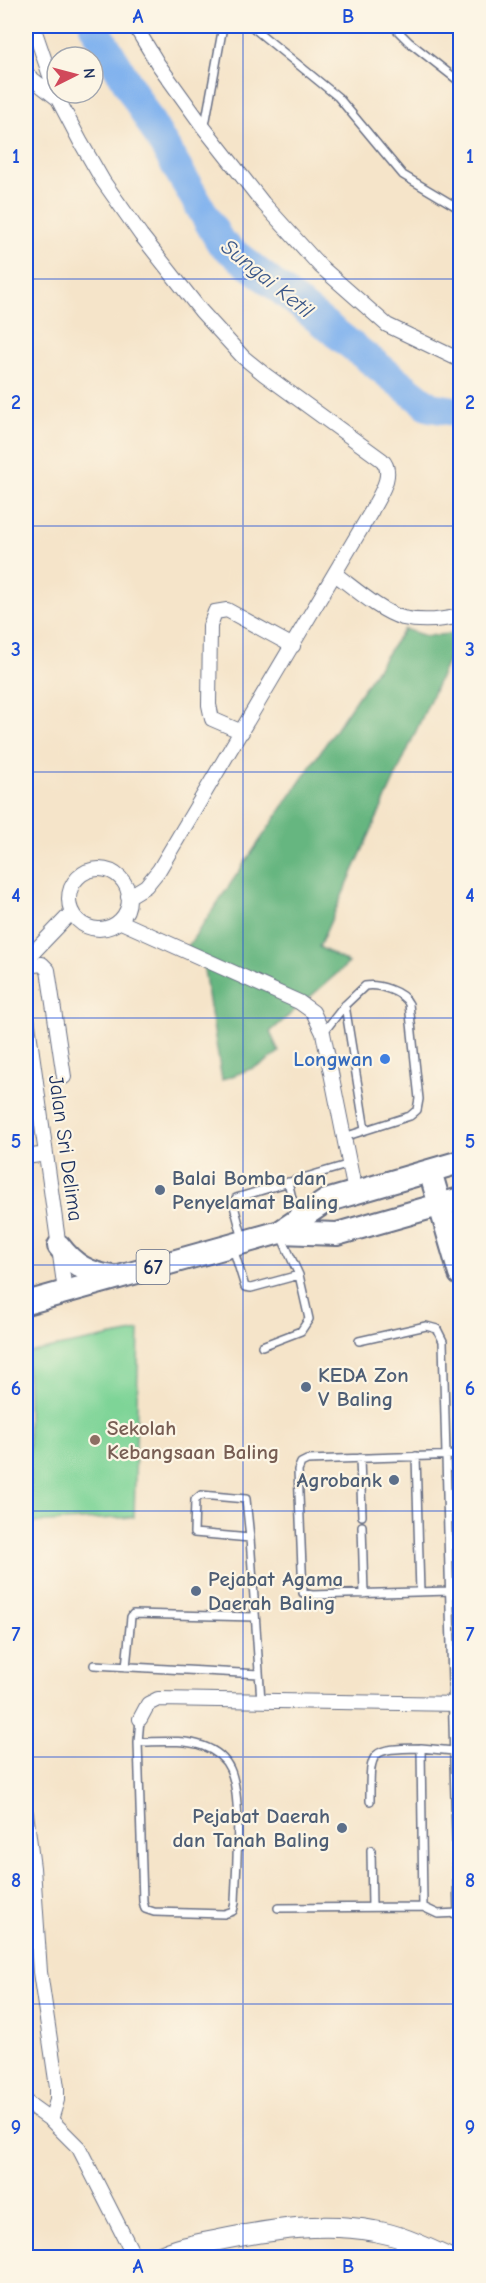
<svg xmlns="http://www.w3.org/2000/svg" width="486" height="2283" viewBox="0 0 486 2283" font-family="'Comic Neue',sans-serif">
  <rect width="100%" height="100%" fill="#fcf5e5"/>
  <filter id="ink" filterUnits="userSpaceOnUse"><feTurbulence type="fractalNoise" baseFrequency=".0167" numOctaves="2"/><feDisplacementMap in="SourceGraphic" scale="12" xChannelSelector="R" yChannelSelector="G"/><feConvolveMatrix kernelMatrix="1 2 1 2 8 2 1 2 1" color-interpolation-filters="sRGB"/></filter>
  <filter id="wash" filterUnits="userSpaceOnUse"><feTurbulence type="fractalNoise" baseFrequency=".008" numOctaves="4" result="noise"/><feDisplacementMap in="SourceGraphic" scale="24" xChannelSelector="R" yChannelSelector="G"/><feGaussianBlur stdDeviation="1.35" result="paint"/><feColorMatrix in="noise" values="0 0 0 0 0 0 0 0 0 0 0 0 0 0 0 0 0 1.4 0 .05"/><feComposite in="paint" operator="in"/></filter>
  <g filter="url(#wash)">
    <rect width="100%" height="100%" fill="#f5e4c9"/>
    <path fill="#7ed497" stroke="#4c827a" stroke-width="1.5" d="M139,1331l-5,186 -104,6 -3,-170z"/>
    <path fill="#66b680" stroke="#40726f" stroke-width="1.5" d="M404,629l22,7 34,-3 -141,314 30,16 -79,69 9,20 -16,12 -41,16 -19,-116 -19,-12z"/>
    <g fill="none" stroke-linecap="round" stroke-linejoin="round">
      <path stroke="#82b3ee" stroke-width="30" d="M94,26l127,217 209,164 30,5"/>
    </g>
  </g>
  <g filter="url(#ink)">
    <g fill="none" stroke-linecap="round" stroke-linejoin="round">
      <defs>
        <path id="service" d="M251,26l87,71 65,78 57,34
          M393,26l16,16 51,40
          M205,125l18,-99
          M345,1005l20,125
          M323,1033l22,-28 20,-19c13,-2 38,5 44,18l10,95 -2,11 -7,6 -66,21
          M288,1182l9,36
          M243,1239l-9,-33 2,-8 114,-34
          M233,1248l12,39 6,1 48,-13
          M359,1341l67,-15 11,3 6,12 15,572h2
          M262,1346l39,-15 8,-12 -10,-44 -18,-39
          M416,1456l4,136
          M360,1458l2,58
          M201,1495l45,4 4,39 -56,-5 1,-33z
          M362,1526l2,68
          M250,1538l11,163
          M450,1591l-138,4 -9,-2 -5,-123 3,-7 6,-3 153,-5
          M94,1665l165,9
          M126,1667l5,-50 2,-3 122,3
          M138,1742c20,0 45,-3 65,4 11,4 22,12 27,23 13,29 6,99 5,134l-2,8 -9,3 -70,-2 -9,-3 -2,-8 -5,-159 2,-23
          M421,1748l33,3
          M370,1801c0,-52 -1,-52 51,-53l2,159
          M371,1850l1,57
          M278,1908l145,-1 15,7 20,-1"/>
        <path id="minor" d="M33,26l25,73 22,42 23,40 38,54 60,76 42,46 21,17 118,86c14,14 -4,37 -11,52l-212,358 -13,16 -18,11
          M135,26l23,38 46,64 59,75 57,63 67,59 73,35
          M26,74l32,25
          M335,574c19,14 46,38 68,44 18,4 40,2 57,-2
          M242,732l-30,-13 -3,-14 1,-79 5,-14 12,-2 66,36
          M69 899a30 30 0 1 1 60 0a30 30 0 1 1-60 0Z
          M119,921l180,81 14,10 10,21 32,159
          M26,960l46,-48
          M26,966l16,-2 6,6 16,107
          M26,1010l39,281
          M26,1157l20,-3
          M140,1719l8,-15 10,-5 302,5
          M26,1813l7,55 7,104 17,115v13l-6,20
          M26,2102l25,18 28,28 56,110"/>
        <path id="secondary" d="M157,2258c19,-10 42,-14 62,-18 51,-10 104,-19 155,-9 26,4 50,16 74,27"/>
        <path id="primary" d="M430,1171l30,103
          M280,1232l46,-31 134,-39
          M59,1246c14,19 30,28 54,31
          M26,1303l254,-71 57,2 123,-35"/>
      </defs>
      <use href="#service" stroke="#676e83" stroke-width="10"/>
      <use href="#minor" stroke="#676e83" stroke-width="16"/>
      <use href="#secondary" stroke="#676e83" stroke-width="22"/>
      <use href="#primary" stroke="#676e83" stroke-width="26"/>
      <use href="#service" stroke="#fff" stroke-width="7"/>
      <use href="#minor" stroke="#fff" stroke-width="14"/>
      <use href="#secondary" stroke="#fff" stroke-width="20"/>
      <use href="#primary" stroke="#fff" stroke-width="22"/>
    </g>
  </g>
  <path fill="none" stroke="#1d4ed8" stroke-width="1.5" stroke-opacity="0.55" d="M243,26v2232M26,279h434M26,526h434M26,772h434M26,1018h434M26,1265h434M26,1511h434M26,1757h434M26,2004h434"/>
  <circle fill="#3f7fe0" stroke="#fcf5e5" stroke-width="2" cx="385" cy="1059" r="6"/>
  <g fill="#5c6f8a" stroke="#fcf5e5" stroke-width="2">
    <circle cx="160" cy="1190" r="6"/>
    <circle cx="306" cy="1387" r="6"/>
    <circle cx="394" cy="1480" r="6"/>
    <circle cx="196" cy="1591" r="6"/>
    <circle cx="342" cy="1828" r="6"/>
  </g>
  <circle fill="#8d6e63" stroke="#fcf5e5" stroke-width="2" cx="95" cy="1440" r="6"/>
  <g text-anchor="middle" stroke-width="4.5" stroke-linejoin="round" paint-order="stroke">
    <rect fill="#fcf5e5" stroke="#5e6a86" stroke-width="1.5" x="136.5" y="1250" width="33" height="34" rx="4.5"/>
    <g font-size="20" font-weight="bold" fill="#1b2f5e">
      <text x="153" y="1274">67</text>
    </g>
    <g font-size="21" font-weight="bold" fill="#366cbe" stroke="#fcf5e5" text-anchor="end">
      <text x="373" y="1066">Longwan</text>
    </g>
    <g font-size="21" fill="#1b2f5e" stroke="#fcf5e5">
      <text transform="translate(66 1148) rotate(82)" y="7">Jalan Sri Delima</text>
    </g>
    <g font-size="21" font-weight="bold" fill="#4e5e75" stroke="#fcf5e5" text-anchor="start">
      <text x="172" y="1185">Balai Bomba dan<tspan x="172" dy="24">Penyelamat Baling</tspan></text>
      <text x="318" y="1382">KEDA Zon<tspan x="318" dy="24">V Baling</tspan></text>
      <text x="382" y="1487" text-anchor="end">Agrobank</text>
      <text x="208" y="1586">Pejabat Agama<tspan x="208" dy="24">Daerah Baling</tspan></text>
      <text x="330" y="1823" text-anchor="end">Pejabat Daerah<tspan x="330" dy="24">dan Tanah Baling</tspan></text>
    </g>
    <g font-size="21" font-weight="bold" fill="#785e54" stroke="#fcf5e5" text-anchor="start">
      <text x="107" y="1435">Sekolah<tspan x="107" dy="24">Kebangsaan Baling</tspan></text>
    </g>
    <g font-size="22" font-style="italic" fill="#3a5789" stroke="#fcf5e5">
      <text transform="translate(268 278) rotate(39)" y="8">Sungai Ketil</text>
    </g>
  </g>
  <rect width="486" height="2283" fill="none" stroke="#fcf5e5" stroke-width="66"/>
  <g transform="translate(75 75) rotate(84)"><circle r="28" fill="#fcf5e5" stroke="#a2a6af" stroke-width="1.5"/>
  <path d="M0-4.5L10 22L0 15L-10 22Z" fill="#d1495b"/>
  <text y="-9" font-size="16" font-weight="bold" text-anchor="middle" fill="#1b2f5e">N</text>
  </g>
  <rect x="33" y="33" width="420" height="2217" fill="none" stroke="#1d4ed8" stroke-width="2"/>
  <g font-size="20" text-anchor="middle" font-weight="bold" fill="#1d4ed8">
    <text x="138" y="23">A</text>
    <text x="348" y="23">B</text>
    <text x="16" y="163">1</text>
    <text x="470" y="163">1</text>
    <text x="16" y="409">2</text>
    <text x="470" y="409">2</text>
    <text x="16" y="656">3</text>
    <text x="470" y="656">3</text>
    <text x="16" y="902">4</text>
    <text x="470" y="902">4</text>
    <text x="16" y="1148">5</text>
    <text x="470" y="1148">5</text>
    <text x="16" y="1395">6</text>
    <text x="470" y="1395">6</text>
    <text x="16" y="1641">7</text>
    <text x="470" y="1641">7</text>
    <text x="16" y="1887">8</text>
    <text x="470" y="1887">8</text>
    <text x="16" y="2134">9</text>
    <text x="470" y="2134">9</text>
    <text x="138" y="2273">A</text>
    <text x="348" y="2273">B</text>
  </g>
</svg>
